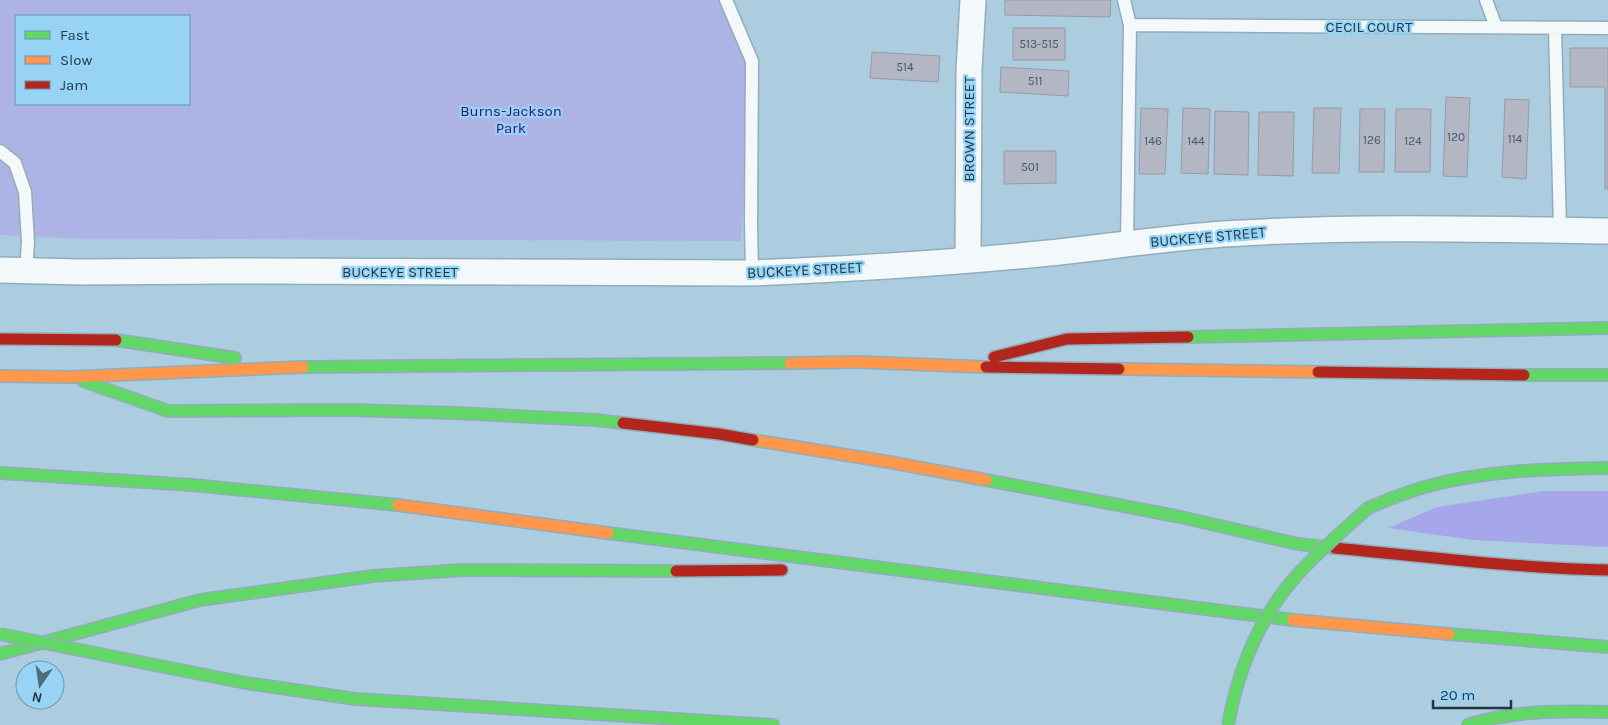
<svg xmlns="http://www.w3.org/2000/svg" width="1608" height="725" viewBox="0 0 1608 725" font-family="Karla,sans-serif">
  <rect width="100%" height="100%" fill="#accddf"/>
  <path fill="#adb3e4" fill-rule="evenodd" d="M0,0h726l26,61 -11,180 -576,-2h-79l-86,-4zM16,16h173v88h-173z"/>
  <path fill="#a6a6eb" d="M1544,491h64v56l-135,-7 -85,-12 49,-21z"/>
  <path fill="#b3b6c3" stroke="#969aa7" d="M1005,0h106l-1,17 -105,-2z
    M1013,28h52v32h-52z
    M1570,48h38v141h-3v-102h-35z
    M872,52l68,4 -2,26 -68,-4z
    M1001,67l68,4 -1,25 -68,-4z
    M1446,97l24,1 -3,79 -24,-1z
    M1505,99l24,1 -3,79 -24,-2z
    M1141,108l27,1 -3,65h-26z
    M1183,108l27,1 -2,65 -27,-1z
    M1314,108h27l-2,65h-27z
    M1360,109h25l-1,63h-25z
    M1396,109h35l-1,63h-35z
    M1215,111l34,1 -1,63 -34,-1z
    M1259,112h35l-1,64 -35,-1z
    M1004,151h52v32l-52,1z"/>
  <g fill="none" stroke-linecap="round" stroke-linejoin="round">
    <defs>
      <path id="lane" d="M726,0l26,61 -1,162 1,50
        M1124,0l6,25 -3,219
        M1486,0l10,27
        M1130,25l478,3
        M1555,28l5,202
        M0,151l15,12 10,29 3,50 -2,29"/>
      <path id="street" d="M968,259l1,-189 4,-70
        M0,270l80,2 145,-1 527,2c99,-4 198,-10 297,-20 58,-6 117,-15 175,-19 128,-8 256,-5 384,-3"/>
      <path id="fast" d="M1188,337l420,-9
        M116,340l119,18
        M303,367l487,-4
        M1524,375h84
        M83,381l85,30 181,-1 106,3 140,7 28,3
        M0,473l192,12 206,20
        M986,480l190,36 122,28 37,4
        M1368,508c19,-8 38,-16 57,-21 60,-17 122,-18 183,-19
        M608,533l685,87
        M1449,634l159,13
        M0,654l200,-54 173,-24 90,-6 213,1
        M170,668l76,15 110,16 417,26
        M1468,725c46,-15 92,-14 140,-13"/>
      <path id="slow" d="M790,363l69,-1 127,5
        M1119,369l199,3
        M0,376l70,1 233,-10
        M753,440l136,22 97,18
        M398,505l210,28
        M1293,620l156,14"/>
      <path id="jam" d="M0,339l116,1
        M994,357l73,-18 121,-2
        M986,367l133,2
        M1318,372l206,3
        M623,423l96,11 34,6
        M1335,548c91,9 182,20 273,22
        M676,571l106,-1"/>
    </defs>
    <use href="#lane" stroke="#92acba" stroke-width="15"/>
    <use href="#street" stroke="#92acba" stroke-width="28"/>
    <use href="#fast" stroke="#92acba" stroke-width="14"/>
    <use href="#slow" stroke="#92acba" stroke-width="14"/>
    <use href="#jam" stroke="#92acba" stroke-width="14"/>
    <use href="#lane" stroke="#f3f8fa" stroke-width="12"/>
    <use href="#street" stroke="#f3f8fa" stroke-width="25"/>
    <use href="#fast" stroke="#63d668" stroke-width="11"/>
    <use href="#slow" stroke="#ff974d" stroke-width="11"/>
    <use href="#jam" stroke="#b3261e" stroke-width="11"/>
    <defs>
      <path id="fast-bridge" d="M0,634l170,34
        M1228,725c10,-56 32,-109 70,-151 22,-24 46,-44 70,-66"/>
    </defs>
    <use href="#fast-bridge" stroke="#92acba" stroke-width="14" stroke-linecap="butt"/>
    <use href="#fast-bridge" stroke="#63d668" stroke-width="11"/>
  </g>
  <g text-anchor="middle" stroke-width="4.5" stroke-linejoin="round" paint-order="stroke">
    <g font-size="12" fill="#445865">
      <text x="1039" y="48">513-515</text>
      <text x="905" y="71">514</text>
      <text x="1035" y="85">511</text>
      <text x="1456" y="141">120</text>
      <text x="1515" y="143">114</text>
      <text x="1372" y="144">126</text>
      <text x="1153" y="145">146</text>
      <text x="1196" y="145">144</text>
      <text x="1413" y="145">124</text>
      <text x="1030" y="171">501</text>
    </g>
    <g font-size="15" fill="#1f3846" stroke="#96d3f5">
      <text x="1369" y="32">CECIL COURT</text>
      <text transform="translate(969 129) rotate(-90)" y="5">BROWN STREET</text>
      <text transform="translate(1208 237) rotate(-5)" y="5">BUCKEYE STREET</text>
      <text transform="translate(805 270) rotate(-3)" y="5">BUCKEYE STREET</text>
      <text x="400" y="277">BUCKEYE STREET</text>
    </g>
    <g font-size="15" fill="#361071" stroke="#96d3f5">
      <text x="511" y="116">Burns-Jackson<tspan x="511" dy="17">Park</tspan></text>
    </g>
  </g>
  <rect x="15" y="15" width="175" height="90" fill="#96d3f5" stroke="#6695af"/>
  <rect x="25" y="31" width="25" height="8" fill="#63d668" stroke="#6695af"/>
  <text x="60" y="40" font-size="15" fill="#1f3846">Fast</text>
  <rect x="25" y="56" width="25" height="8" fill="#ff974d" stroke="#6695af"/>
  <text x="60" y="65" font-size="15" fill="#1f3846">Slow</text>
  <rect x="25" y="81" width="25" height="8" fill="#b3261e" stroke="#6695af"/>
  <text x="60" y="90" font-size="15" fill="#1f3846">Jam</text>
  <g transform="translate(40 685) rotate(193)"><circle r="24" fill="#96d3f5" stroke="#6695af"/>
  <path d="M0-4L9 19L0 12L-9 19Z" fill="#506c7c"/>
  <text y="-8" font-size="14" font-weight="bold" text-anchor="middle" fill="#1f3846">N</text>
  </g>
  <path d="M1433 700v8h78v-8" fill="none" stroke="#1f3846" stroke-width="2.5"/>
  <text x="1440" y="700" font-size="15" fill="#1f3846" stroke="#96d3f5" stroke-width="4" paint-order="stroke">20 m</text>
</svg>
